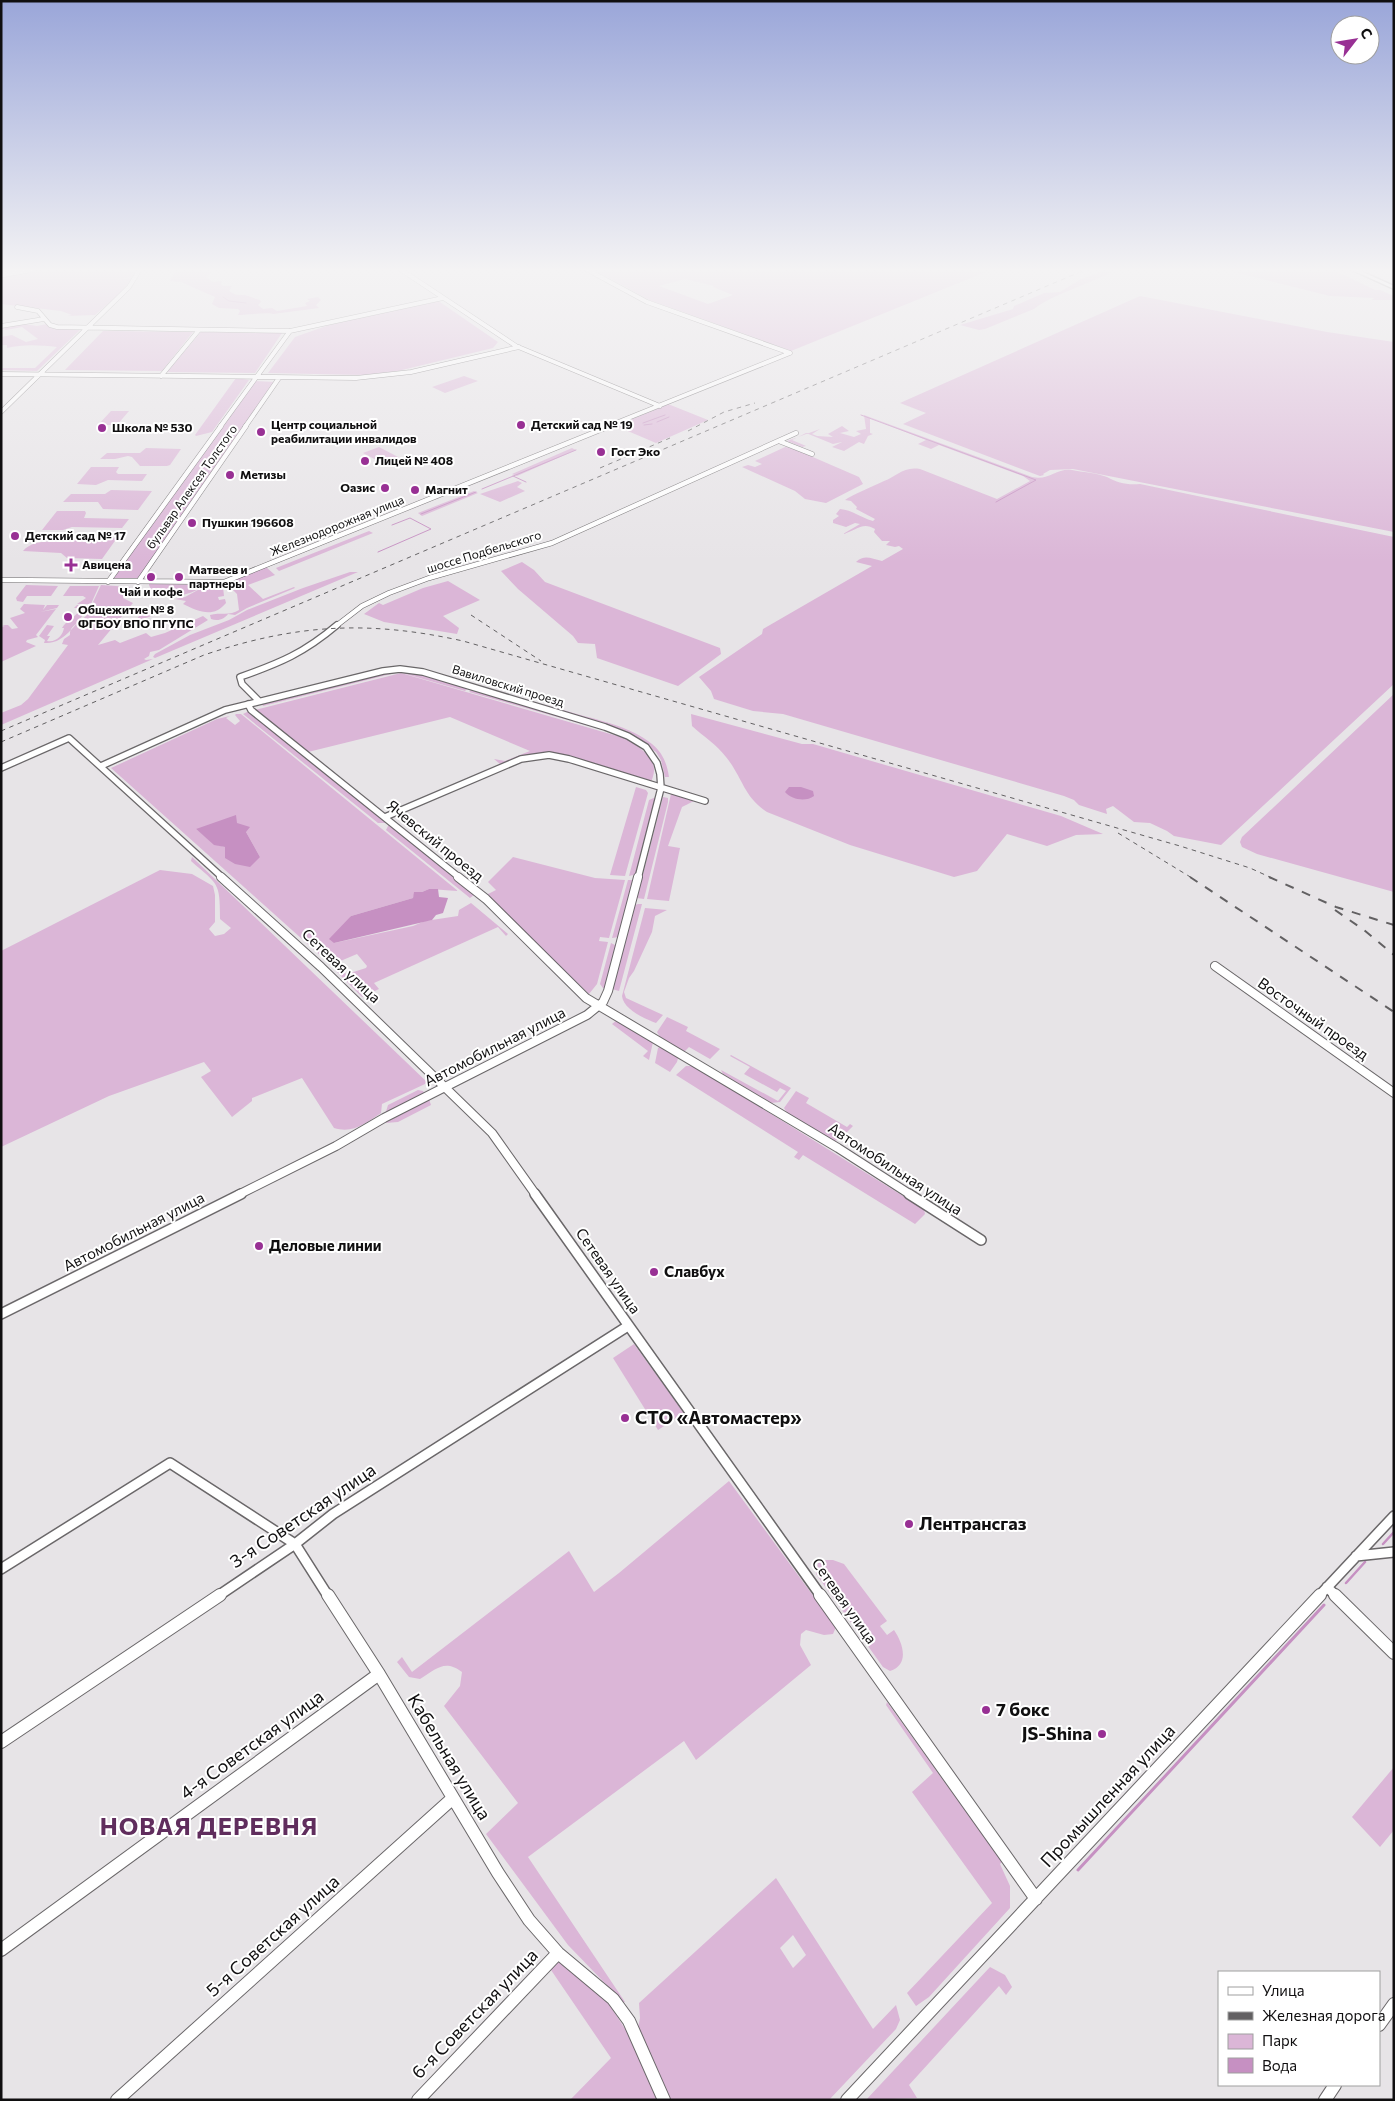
<svg xmlns="http://www.w3.org/2000/svg" width="1395" height="2101" viewBox="0 0 1395 2101" font-family="Commissioner,sans-serif">
  <rect width="100%" height="100%" fill="#e7e4e7"/>
  <path fill="#dbb6d7" fill-rule="evenodd" d="M37,269h100l-5,8 -17,3 17,-2 -11,15 -26,22 -28,1 5,-1 -11,-4 -60,-7v-29z
    M194,269l16,3 1,1 -5,4 7,5 9,-1 -1,3 2,2h9l-3,5c6,4 8,4 15,4 3,0 11,4 16,5l1,2 -3,3 5,4 9,-1 5,3 30,-5 -2,-3 5,-2 -3,-2 11,-2 3,3 -5,5 3,3 -46,6c-8,-2 -26,1 -35,1l2,-4 -2,-2 -19,-1 -7,-4 3,-7 -34,-15 -11,-1 4,-8z
    M593,269h400l-202,82 -142,-51zM685,279l29,7 -1,1 20,8 -25,9 -49,-18z
    M1222,269l116,3 37,18h5l14,6v4h-22l2,-2 -44,-2z
    M1104,271l7,1c-23,13 -56,21 -77,37l-49,20 -6,1 -19,-5 53,-16 1,-3 30,-13 16,-1 21,-13z
    M1140,296l187,36 67,10v190l-321,-63 -23,1 -7,4 1,1 -4,1 -137,-52 23,-11 -26,-10z
    M437,300l61,42 -5,6 -95,23 -34,4 -96,-2 27,-36 34,-12z
    M24,324l13,2 10,-2 5,3 28,3 -43,41 -36,-1 2,-2h32l22,-21c-16,-2 -35,-3 -50,1v-3h-6v-8l11,-2 14,7 12,-3 -16,-12 -16,3 -5,-2z
    M103,331l90,1 -31,39 -97,-1z
    M201,332l78,1h3l-27,40 -88,-1z
    M464,376l14,5 -33,12 -13,-6z
    M236,378l13,2 -37,52 -16,4 -1,-1z
    M255,381l20,1 -136,196h-25z
    M668,404l40,16 -52,23 -40,-17z
    M111,411h18l-12,14h-19z
    M864,415l168,62c17,4 24,-9 40,-7 10,2 25,3 35,7 11,6 19,8 33,7l254,53v147l-173,161 -47,-9 -7,-5 -17,-8 -16,-1 -21,-16 -7,3 1,5 -28,-9 -5,-5 -10,-4 -281,-82 -30,-3 -39,-12 -3,-8 -12,-14 63,-43 1,-5 109,-63 -16,-4c9,-8 15,-3 26,-1l21,-12 -4,-3 -4,1 -9,-2 4,-4h-8l-8,-9 1,-3c-13,-8 -19,2 -32,5l17,-10 -5,-1 -9,4 -13,-4v-3l6,-4 -3,-2 4,-5c13,1 19,8 33,12l2,-2 -19,-10 1,-2 -6,-6 -6,-1 3,-2c13,-7 23,-11 36,-17 12,-4 19,-15 36,-12l77,30 33,-18 -7,-5 -84,-31 -8,4 -13,-5 8,-4 -56,-22v15l3,1 -5,2 -4,8 -5,-2 -15,9 -12,-4 10,-5 -9,2 -27,-11 -14,7 14,6 -4,1 -15,-6 33,-12 -8,5 5,2 16,1 -5,-3 14,-8 7,5 -9,2 14,4 7,-3 -5,-3 10,-2z
    M379,447l21,11 -16,6 -21,-11z
    M785,447l7,1 67,29 4,7 -37,19 -21,-4 -10,-8 -53,-24 6,-2 7,2 7,-3 -7,-3z
    M146,448l35,1 -11,16 -3,1h-27l-8,-9 -4,-1 -13,3h-15l7,-6h33z
    M572,448l4,2 -59,26 -5,-2z
    M91,467h28l-3,5 2,2h29l-5,7 -34,-1 -12,5 -19,-1z
    M518,481l4,2 -5,4 8,4 -25,11 -20,-8z
    M111,490l41,1 -14,19 -35,-1 -5,-7h-35l8,-8h34z
    M474,491l4,2 -56,23 -4,-3z
    M57,511h28l1,2 -2,5 45,1 -7,9 -50,-1 -9,3h-21z
    M369,531l4,2 -94,38 -3,-3z
    M73,536l44,2 -15,21 -35,-1 -6,-5 -38,-2c11,-13 31,-9 46,-9z
    M522,562l12,8 11,12 175,66 1,6 -43,32 -81,-28 -2,-14 -17,-1 -5,-7 -55,-47 -17,-18z
    M266,567l9,8 -27,10 15,14 31,-12 1,1 -48,20 -12,7 -7,-1c-3,4 -9,8 -17,5l-1,-4c10,-3 20,1 29,-5l-2,-16 -6,-6 6,-10z
    M350,572h8l-203,86 -2,-1 2,-3 35,-19 39,-15 18,-10 56,-22z
    M448,581l32,19 -37,16 16,12 -2,6 -73,-12 -20,-8 15,-11 4,2 40,-17z
    M26,585l32,1 -7,10h-24l-4,6 -6,-1 -1,-3z
    M101,585l29,2 -7,11 10,5 -35,42 17,-5 5,3 26,-10 5,4 14,-4 38,-17 5,4 -49,30 -9,2 -1,4 -5,3 2,1 7,-1 -152,66v-12l20,-8 7,-6 40,-54 -6,-1 2,-5 6,-4c-1,-11 14,-14 18,-22 3,-5 1,-6 7,-10l-2,-1z
    M149,585v-1l56,1c-15,11 -33,13 -51,11z
    M207,585l16,2 1,9 -6,1 1,3 6,-1 1,4c-13,16 -28,8 -43,1l3,-3 -11,-2 10,-2z
    M70,586h29l-8,18h-14l9,-6 -3,-2h-20z
    M24,604l21,1 -2,5 4,-5h12l-2,3 -17,4 16,-3 -20,26 2,2 -11,3 -1,2 10,4 -35,16v-35l4,-1 -3,-1h6l4,4 6,-1 -8,-10 15,-5 -5,-4z
    M159,604l14,4 -38,14c4,-8 15,-17 24,-18z
    M77,605h13c-12,16 -25,40 -46,38l1,-3 -6,-4 8,-11 7,1 -7,10h3l-3,5c9,2 16,-6 17,-13h-2c5,-8 11,-9 17,-17l-2,-1 1,-2h-4z
    M399,671l16,1 52,17 -2,2 -66,-19 -136,34 -2,-3 112,-28z
    M401,673l223,65c11,6 31,18 30,33 0,3 -2,8 -3,12l-105,-30 -21,3 -25,8 -6,-5 11,2 25,-10 -80,-34 -142,35 -53,-42z
    M474,684c32,10 64,19 96,28 27,8 60,14 82,32 11,9 15,20 17,33h-4l-4,-17 -5,-8 -24,-17 -159,-50z
    M472,689l132,39 17,7 -152,-43z
    M1394,694v198l-137,-38 -15,-7 -2,-5 2,-5z
    M249,711l139,112h-10l-135,-109z
    M236,714h5l217,177 -29,-2 -7,3h-7l-2,6 -62,18 -17,27 79,-17 12,-5 33,-5 1,-6 12,-7 37,31 -2,2 -8,-9 -124,56 5,6 -17,8 -27,-27 12,4 19,-6 1,-2 -10,-12 -26,11 -220,-197 106,-49 13,-3 -4,2 9,7 5,-4 -5,-6zM196,829l50,3 14,25 -34,-4 -1,-6 -11,-3z
    M691,714l111,30h11l248,72 42,18 -27,1 -29,11 -40,-12 -30,37 -23,6 -104,-32 -83,-33c-24,-16 -24,-34 -41,-55 -9,-12 -23,-21 -34,-31z
    M636,787l10,3 2,3 -23,83 -15,-1z
    M671,794l23,7 -12,6 -14,39 12,2 -11,53 -22,-2z
    M656,797l-19,77 -8,2 20,-76z
    M663,797l5,1v4l-24,97 -7,-1z
    M389,824l83,67 2,4 -4,3 -84,-68z
    M192,857l235,225 -2,2 -43,20 -1,9c-15,10 -28,21 -47,15l-32,-50 -50,20v3l-20,16 -31,-40 10,-6 -7,-9 -95,34 -108,51v-196l159,-81 32,4 21,12 2,9v27l-6,7 6,7 9,-2 7,-6 -11,-9c0,-38 -2,-34 -29,-58z
    M513,857l82,21 30,2 -16,58 -9,-1 -1,4 9,1 -11,42 -8,10 -103,-99 10,-5 -8,-8z
    M628,880h6l-15,57 -7,1z
    M638,904h4l-23,87 -7,-2 23,-84z
    M645,908l22,2 -12,6 -3,16 -18,39 -5,7 -5,14 2,6 37,17 -7,8c-11,-4 -33,-14 -34,-27z
    M611,943l6,3 -12,42h-2l-3,-4z
    M667,1017l21,10 -2,4 34,18 -10,10 -21,-12 -5,5 -24,-15 -3,-5z
    M617,1020l36,22 -4,18 -6,-4 5,-5 -36,-27z
    M661,1046l17,12 -1,4 -7,10 -15,-9 3,-15z
    M731,1055l60,33 -11,14 -9,1 -48,-29 -2,-4 57,31 8,-10 -6,-3 -3,4 -33,-18 6,-7 -20,-11z
    M686,1066h8l230,143 1,5 -10,10 -112,-69 -4,5 -5,-3 4,-5 -122,-77z
    M418,1090l5,1 2,3 -40,21 3,-10z
    M796,1091l13,7 -3,5 41,24 3,-3 3,2 -12,12 -6,3 -48,-28 -3,-5z
    M429,1099l2,6 -33,17 -13,1z
    M634,1344l50,69 -26,17 -45,-72z
    M729,1481l107,146 -3,7 -9,1 -18,-5 -5,4 -1,11 11,20 -115,95 -12,-19 -156,116 97,145h-2l-55,-57 -82,-111 32,-31 -74,-97 16,-20 2,-14c-18,-13 -25,-3 -42,7l-11,-2 -12,-15 5,-5 10,15 157,-121 25,41 25,-19z
    M825,1560h8l11,4 43,57 -7,5 7,9 7,-5c9,13 16,35 -4,41l-7,-4 -67,-93 2,-11z
    M887,1702l115,160 -2,2 10,22v22l-81,89 -13,9 -9,-13 85,-90 -80,-111 21,-19 -47,-68z
    M1394,1767v63l-14,17 -28,-30z
    M776,1878l97,151 23,-24 4,15 -4,9 -67,71h-159l-32,-72 2,-10 -1,-15zM793,1935l13,20 -13,13 -13,-20z
    M559,1959l48,42 31,48 21,51h-89l41,-42 -60,-88z
    M990,1967l15,8 7,12 -6,8 -7,-9 -90,99 8,13 -51,2z"/>
  <path fill="#c690c2" d="M789,787h12l12,4 1,5c-8,6 -22,4 -29,-4z
    M236,815l1,8 13,4 -4,5 14,25 -10,10 -15,-3 -10,-6v-11l-11,-2 -18,-16z
    M429,889h9l1,8 9,1 -5,15 -7,2 -4,5 -98,23 -5,-4 22,-23 62,-18 1,-6h8z"/>
  <g fill="none" stroke-linecap="round" stroke-linejoin="round">
    <path stroke="#c690c2" stroke-width="1" d="M614,269l8,1
      M666,269l6,1
      M625,270l10,-1
      M987,270l2,-1
      M223,297l6,4 17,2
      M861,415l175,65 -40,22
      M657,422l12,-5
      M643,423l22,-8
      M644,425l8,-1
      M513,476l13,6
      M482,489l94,-39
      M421,514l55,-22
      M378,552l53,-23 -21,-11 -18,7"/>
    <path stroke="#c690c2" stroke-width="2.5" d="M1383,1544l11,-12
      M1346,1583l19,-21"/>
    <path stroke="#c690c2" stroke-width="3" d="M1078,1870l246,-265"/>
    <defs>
      <path id="minor-far5" d="M400,269l116,77 144,60
        M586,269l61,33 143,51
        M17,307l21,4 12,14 7,2 233,4 153,-33
        M1,326l43,-7
        M1,374l355,4 55,-6 108,-25
        M161,376l38,-46
        M1,412l128,-125 11,-18
        M220,427l70,-96
        M245,427l34,-49
        M606,427l184,-74"/>
      <path id="minor-far4" d="M779,441l33,13
        M1,580l223,2 386,-156
        M108,582l113,-156
        M138,582l108,-156
        M336,626l26,-20 27,-13 40,-15 123,-35 244,-110"/>
      <path id="minor-far3" d="M259,701l-17,-17 -2,-7c40,-14 64,-24 97,-52
        M248,704l3,6 209,168
        M101,766l124,-56 158,-39 17,-2 23,3 182,55 23,9 18,11 11,16 3,11 1,14 -23,90
        M1,768l68,-30 154,140
        M385,817l136,-58 28,-4 20,4 136,42"/>
      <path id="minor-far2" d="M221,877l100,90 171,166 44,62
        M458,877l28,22 100,99 252,150 73,47
        M1215,966l179,127
        M238,1195l98,-49 48,-28 203,-103 16,-13 5,-11 30,-114"/>
      <path id="minor-far1" d="M535,1194l286,402
        M909,1194l72,46
        M1,1314l240,-120
        M1356,1556l38,-4
        M1,1569l169,-106 125,81 33,52
        M1327,1587l9,9
        M218,1596l77,-52 38,-30 295,-188
        M1319,1596l75,-80"/>
      <path id="minor" d="M328,1595l51,79 119,199 31,47 29,33 55,46 16,22 35,79
        M820,1595l216,304
        M1335,1595l59,58
        M1,1742l219,-147
        M1,1950l378,-276
        M1379,2025l15,-21
        M117,2100l336,-302
        M418,2100l140,-147
        M847,2100l473,-505
        M1325,2100l10,-15"/>
      <path id="major" d="M1,275l33,-6"/>
      <path id="highway" d="M1350,269h6l38,17v3z"/>
    </defs>
    <use href="#minor-far5" stroke="#6a6769" stroke-width="5"/>
    <use href="#minor-far4" stroke="#6a6769" stroke-width="5.5"/>
    <use href="#minor-far3" stroke="#6a6769" stroke-width="8"/>
    <use href="#minor-far2" stroke="#6a6769" stroke-width="10"/>
    <use href="#minor-far1" stroke="#6a6769" stroke-width="12"/>
    <use href="#minor" stroke="#6a6769" stroke-width="14"/>
    <use href="#major" stroke="#6a6769" stroke-width="6"/>
    <use href="#highway" stroke="#6a6769" stroke-width="3"/>
    <use href="#minor-far5" stroke="#fff" stroke-width="4"/>
    <use href="#minor-far4" stroke="#fff" stroke-width="4.5"/>
    <use href="#minor-far3" stroke="#fff" stroke-width="5.5"/>
    <use href="#minor-far2" stroke="#fff" stroke-width="8"/>
    <use href="#minor-far1" stroke="#fff" stroke-width="9"/>
    <use href="#minor" stroke="#fff" stroke-width="12"/>
    <use href="#major" stroke="#fff" stroke-width="5"/>
    <use href="#highway" fill="#fff" fill-rule="evenodd"/>
    <path stroke="#626062" stroke-width="1" stroke-dasharray="4.5 4.5" stroke-linecap="butt" d="M688,431l36,-19 31,-9
      M600,468l70,-30
      M471,615l70,46
      M1,731l1086,-462
      M1,742l203,-87c92,-31 164,-35 259,-14l717,205 70,22 22,10
      M1118,833l74,45"/>
    <path stroke="#626062" stroke-width="2" stroke-dasharray="9 9" stroke-linecap="butt" d="M1190,877l204,135
      M1269,877l67,30 58,18
      M1335,910l29,20 30,25"/>
  </g>
  <linearGradient id="sky" x2="0" y2="1"><stop stop-color="#9aa6d9"/><stop offset="0.48" stop-color="#f4f3f4"/><stop offset="1" stop-color="#f4f3f4" stop-opacity="0"/></linearGradient>
  <rect width="1395" height="563" fill="url(#sky)"/>
  <g fill="#983094" stroke="#fff" stroke-width="2">
    <circle cx="521" cy="425" r="5"/>
    <circle cx="102" cy="428" r="5"/>
    <circle cx="261" cy="432" r="5"/>
    <circle cx="601" cy="452" r="5"/>
    <circle cx="365" cy="461" r="5"/>
    <circle cx="230" cy="475" r="5"/>
    <circle cx="385" cy="488" r="5"/>
    <circle cx="415" cy="490" r="5"/>
    <circle cx="192" cy="523" r="5"/>
    <circle cx="15" cy="536" r="5"/>
    <path d="M68.5 557.5h5v5h5v5h-5v5h-5v-5h-5v-5h5z"/>
    <circle cx="151" cy="577" r="5"/>
    <circle cx="179" cy="577" r="5"/>
    <circle cx="68" cy="617" r="5"/>
    <circle cx="259" cy="1246" r="5"/>
    <circle cx="654" cy="1272" r="5"/>
    <circle cx="625" cy="1418" r="5"/>
    <circle cx="909" cy="1524" r="5"/>
    <circle cx="986" cy="1710" r="5"/>
    <circle cx="1102" cy="1734" r="5"/>
  </g>
  <g text-anchor="middle" stroke-width="4" stroke-linejoin="round" paint-order="stroke">
    <g font-size="12" font-weight="bold" fill="#100f10" stroke="#fff" text-anchor="start">
      <text x="271" y="429">Центр социальной<tspan x="271" dy="14">реабилитации инвалидов</tspan></text>
      <text x="531" y="429">Детский сад № 19</text>
      <text x="112" y="432">Школа № 530</text>
      <text x="611" y="456">Гост Эко</text>
      <text x="375" y="465">Лицей № 408</text>
      <text x="240" y="479">Метизы</text>
      <text x="375" y="492" text-anchor="end">Оазис</text>
      <text x="425" y="494">Магнит</text>
      <text x="202" y="527">Пушкин 196608</text>
      <text x="25" y="540">Детский сад № 17</text>
      <text x="82" y="569">Авицена</text>
      <text x="189" y="574">Матвеев и<tspan x="189" dy="14">партнеры</tspan></text>
      <text x="151" y="596" text-anchor="middle">Чай и кофе</text>
      <text x="78" y="614">Общежитие № 8<tspan x="78" dy="14">ФГБОУ ВПО ПГУПС</tspan></text>
    </g>
    <g font-size="12" fill="#100f10" stroke="#fff">
      <text transform="translate(192 487) rotate(-55)" y="4">бульвар Алексея Толстого</text>
      <text transform="translate(337 526) rotate(-22)" y="4">Железнодорожная улица</text>
      <text transform="translate(484 552) rotate(-17)" y="4">шоссе Подбельского</text>
      <text transform="translate(508 686) rotate(17)" y="4">Вавиловский проезд</text>
    </g>
    <g font-size="15" fill="#100f10" stroke="#fff">
      <text transform="translate(435 841) rotate(39)" y="5">Ячевский проезд</text>
      <text transform="translate(341 966) rotate(43)" y="5">Сетевая улица</text>
      <text transform="translate(1313 1019) rotate(35)" y="5">Восточный проезд</text>
      <text transform="translate(495 1047) rotate(-27)" y="5">Автомобильная улица</text>
      <text transform="translate(895 1169) rotate(33)" y="5">Автомобильная улица</text>
      <text transform="translate(134 1232) rotate(-27)" y="5">Автомобильная улица</text>
      <text transform="translate(608 1271) rotate(55)" y="5">Сетевая улица</text>
      <text transform="translate(844 1601) rotate(55)" y="5">Сетевая улица</text>
    </g>
    <g font-size="15" font-weight="bold" fill="#100f10" stroke="#fff" text-anchor="start">
      <text x="269" y="1251">Деловые линии</text>
      <text x="664" y="1277">Славбух</text>
    </g>
    <g font-size="18" font-weight="bold" fill="#100f10" stroke="#fff" text-anchor="start">
      <text x="635" y="1424">СТО «Автомастер»</text>
      <text x="919" y="1530">Лентрансгаз</text>
      <text x="996" y="1716">7 бокс</text>
      <text x="1092" y="1740" text-anchor="end">JS-Shina</text>
    </g>
    <g font-size="18" fill="#100f10" stroke="#fff">
      <text transform="translate(303 1516) rotate(-34)" y="6">3-я Советская улица</text>
      <text transform="translate(252 1745) rotate(-36)" y="6">4-я Советская улица</text>
      <text transform="translate(449 1757) rotate(59)" y="6">Кабельная улица</text>
      <text transform="translate(1108 1796) rotate(-47)" y="6">Промышленная улица</text>
      <text transform="translate(273 1936) rotate(-42)" y="6">5-я Советская улица</text>
      <text transform="translate(475 2014) rotate(-46)" y="6">6-я Советская улица</text>
    </g>
    <g font-size="24" font-weight="bold" letter-spacing="1" fill="#602d5d" stroke="#fff">
      <text x="209" y="1835">НОВАЯ ДЕРЕВНЯ</text>
    </g>
  </g>
  <rect width="1395" height="2101" fill="none" stroke="#100f10" stroke-width="5"/>
  <rect x="1218" y="1971" width="162" height="115" fill="#ffffff" stroke="#9f9f9f"/>
  <rect x="1228" y="1987" width="25" height="8" fill="#ffffff" stroke="#9f9f9f"/>
  <text x="1262" y="1996" font-size="15" fill="#100f10">Улица</text>
  <rect x="1228" y="2012" width="25" height="8" fill="#626062" stroke="#9f9f9f"/>
  <text x="1262" y="2021" font-size="15" fill="#100f10">Железная дорога</text>
  <rect x="1228" y="2034" width="25" height="15" fill="#dbb6d7" stroke="#9f9f9f"/>
  <text x="1262" y="2046" font-size="15" fill="#100f10">Парк</text>
  <rect x="1228" y="2058" width="25" height="15" fill="#c690c2" stroke="#9f9f9f"/>
  <text x="1262" y="2071" font-size="15" fill="#100f10">Вода</text>
  <g transform="translate(1355 40) rotate(59)"><circle r="24" fill="#ffffff" stroke="#9f9f9f"/>
  <path d="M0-4L9 19L0 12L-9 19Z" fill="#983094"/>
  <text y="-8" font-size="14" font-weight="bold" text-anchor="middle" fill="#100f10">С</text>
  </g>
</svg>
